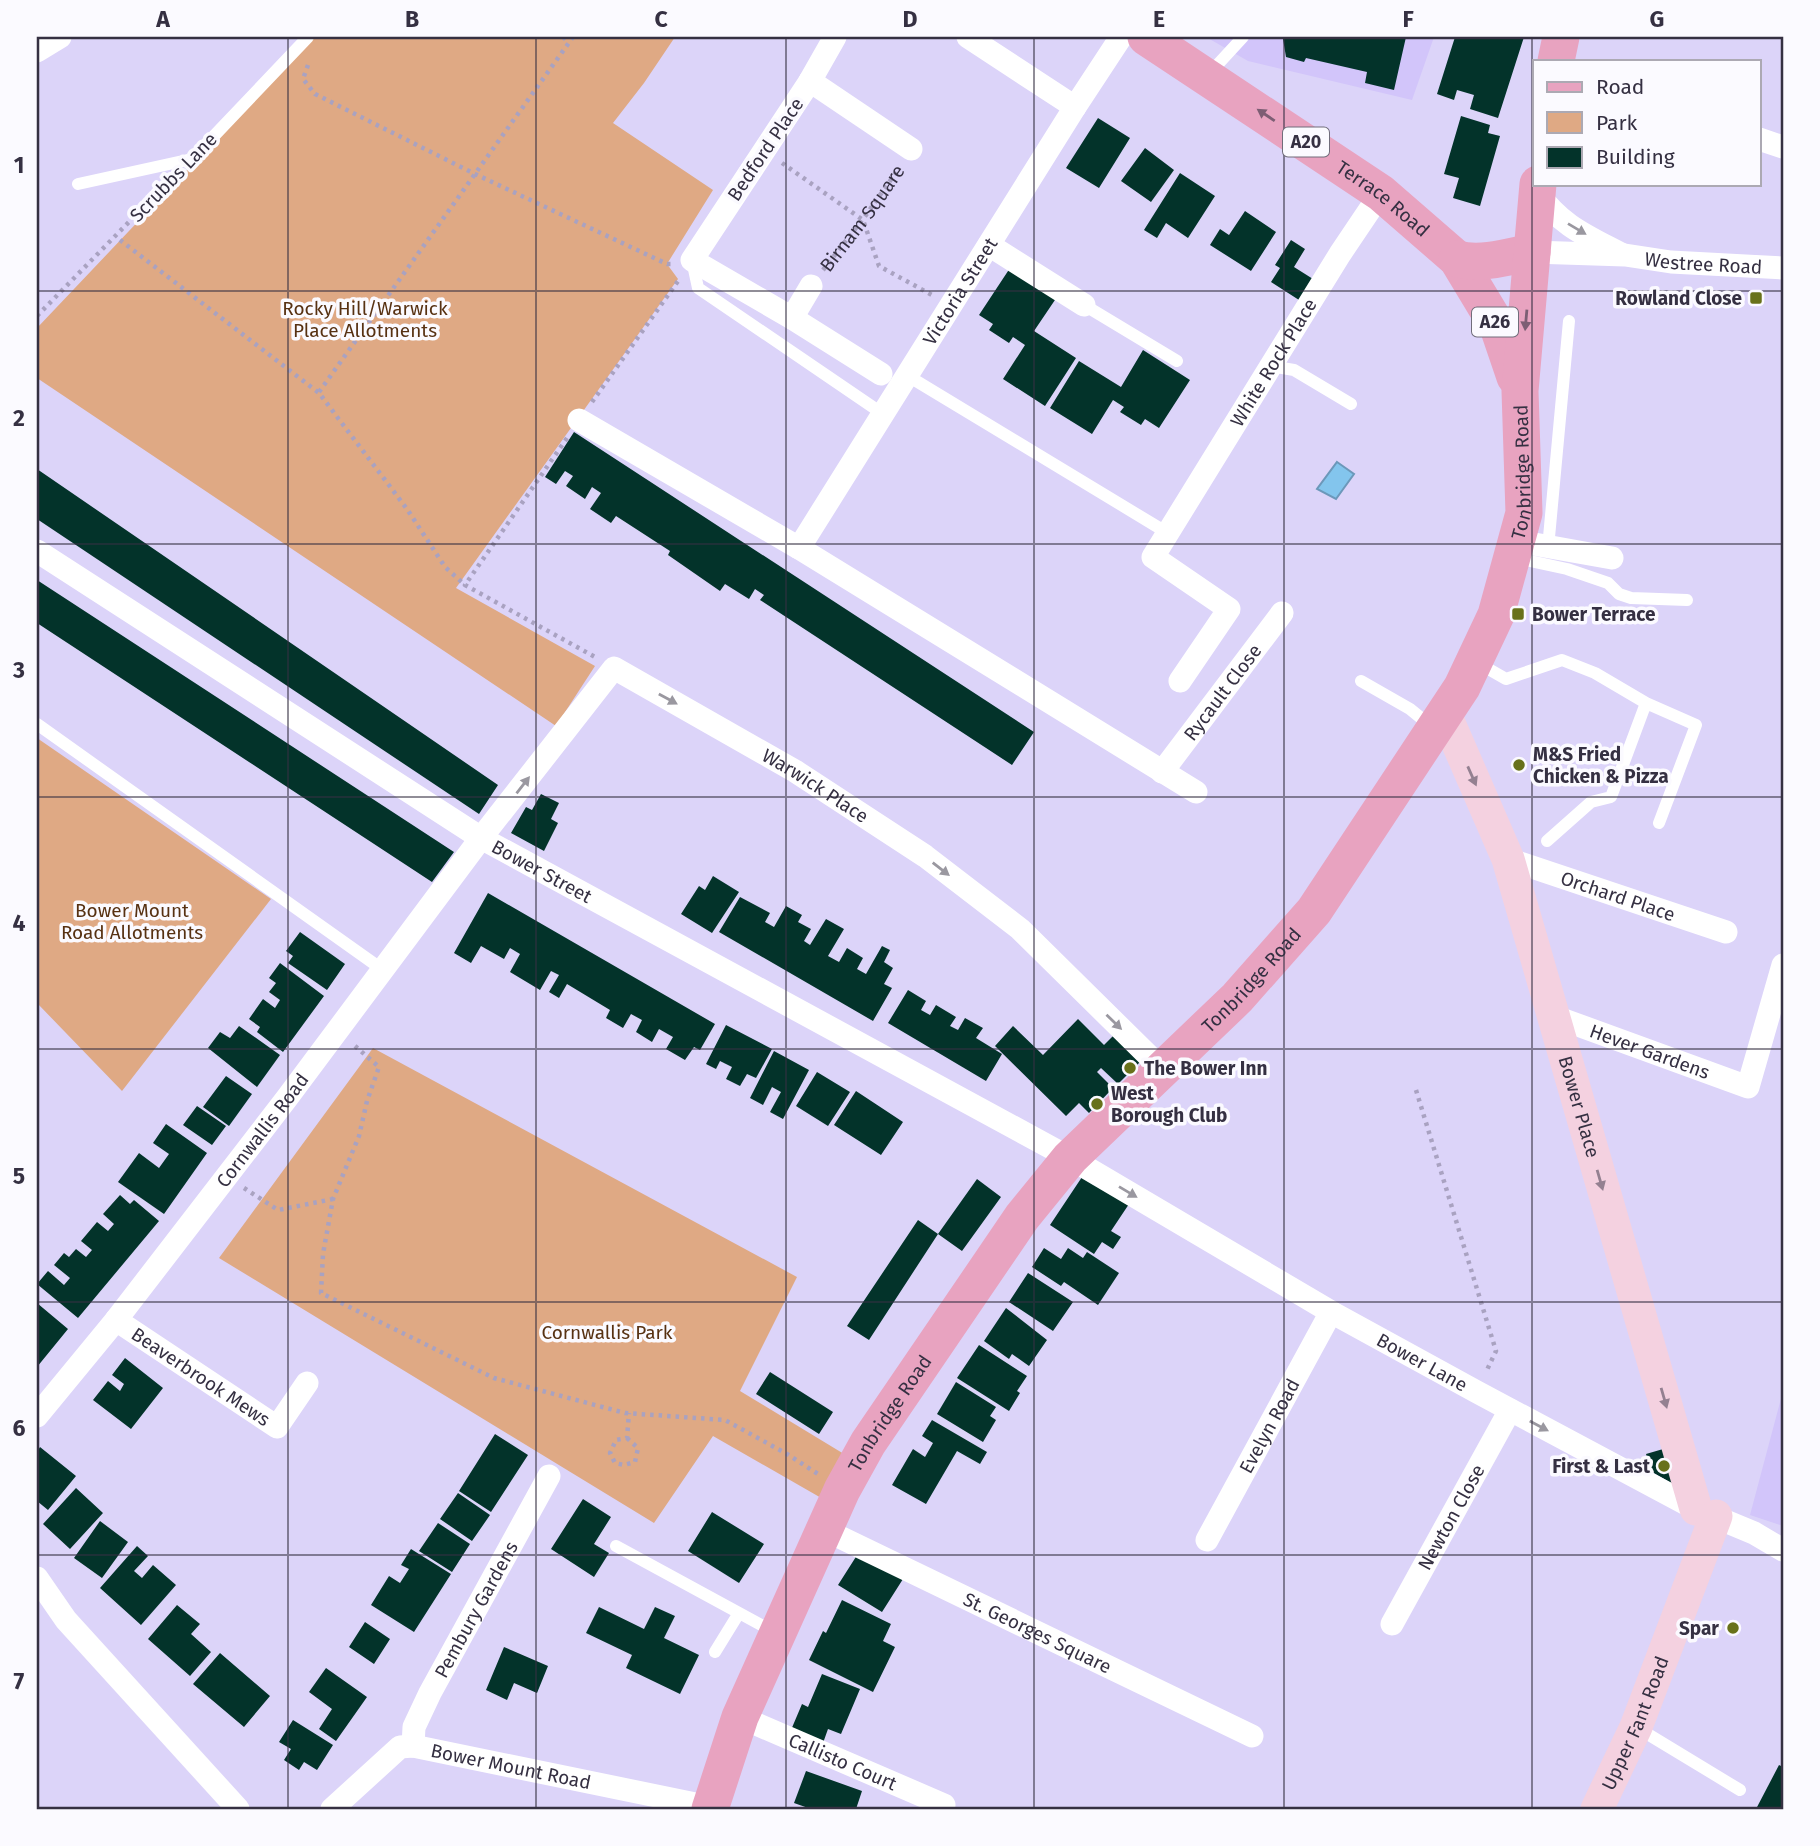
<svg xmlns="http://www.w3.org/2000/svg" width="1820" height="1846" viewBox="0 0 1820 1846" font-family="'Fira Sans',sans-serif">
  <rect width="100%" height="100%" fill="#dcd4f9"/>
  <path fill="#d2c5fa" d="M1206,37h228l-22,63 -164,-39z
    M1783,1391v135l-33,-11z"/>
  <path fill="#dfa984" d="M313,37h362l-31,46 -31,40 100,67 -46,74 11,15 -222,309 139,78 -39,60 -519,-348v-50z
    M37,738l234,161 -149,192 -85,-88z
    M373,1048l424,229 -57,114 104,63 -21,45 -110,-63 -59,87 -435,-265z"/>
  <path fill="#83c5ed" stroke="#6c98ba" stroke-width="2" d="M1337,462l17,12 -18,25 -19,-10z"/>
  <path fill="#03332a" d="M1284,37h122l-12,53 -29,-7 2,-11 -61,-14 -2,4 -18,-5 -3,-18z
    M1455,37h69l-26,81 -28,-9 4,-14 -17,-5 -3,10 -17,-6z
    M1461,116l29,9 -2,8 12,3 -20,70 -27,-8 6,-20 -15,-4z
    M1098,118l32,20 -31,50 -33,-20z
    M1145,148l29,22 -23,32 -30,-21z
    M1180,173l35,23 -27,42 -22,-15 -9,15 -13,-8z
    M1245,211l31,21 -25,39 -41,-26 10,-16 9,6z
    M1291,240l14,9 -11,18 19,12 -14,21 -28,-18 9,-14 -5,-3z
    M1010,268l47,29 -23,34 42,27 -31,48 -42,-27 22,-34 -12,-8 -4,6 -20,-13 4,-6 -14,-9z
    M1143,350l47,30 -31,48 -14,-9 -4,6 -21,-13 4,-5 -11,-7 -21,34 -42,-26 29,-47 42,26z
    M574,432l460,300 -22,33 -252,-165 4,-5 -9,-6 -6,10 -24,-15 -5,7 -52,-36 2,-4 -54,-35 -5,7 -21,-14 11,-16 -9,-6 -7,12 -19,-13 7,-10 -8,-5 -9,13 -11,-7z
    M37,469l461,316 -19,29 -442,-295z
    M37,580l417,272 -22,30 -395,-259z
    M541,794l18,9 -8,16 7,4 -14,28 -33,-18 15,-26 6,3z
    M713,876l26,16 -27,41 -31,-19 18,-28 6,4z
    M488,893l227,131 -15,26 -6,-3 -9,13 -19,-11 7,-12 -14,-8 -7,13 -16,-10 6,-12 -11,-6 -8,14 -17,-10 4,-8 -43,-26 -8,14 -10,-6 10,-17 -8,-4 -11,19 -30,-18 10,-18 -10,-6 -6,11 -23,-13 -10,17 -17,-10z
    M740,897l30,16 -5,9 9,5 12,-21 16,9 -4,7 13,7 -7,12 6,4 16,-26 18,10 -16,27 11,6 8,-14 16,10 -6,11 9,5 16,-28 8,4 -6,12 9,6 -9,16 8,4 -19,33 -154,-89z
    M300,932l45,32 -18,26 -39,-27 5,-7 -7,-5z
    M280,963l44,33 -41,56 -26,-20 3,-5 -11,-8 14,-20 12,9 5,-8 -11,-8 7,-9 -7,-5z
    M908,990l18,11 -5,9 9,5 6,-10 20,12 -6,9 8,4 7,-12 18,10 -7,10 26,16 -16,27 -98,-58z
    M1078,1019l26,26 16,-16 27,26 -29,29 -17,-16 -4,4 16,16 -24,25 -10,-10 -13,13 -71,-70 18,-20 30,29z
    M726,1025l46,24 -16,29 -9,-4 -7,12 -14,-7 6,-12 -12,-6 -4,8 -10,-5z
    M239,1026l41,29 -23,32 -49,-39 12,-16 10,6z
    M774,1051l35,19 -26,49 -13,-7 11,-20 -9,-5 -9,18 -13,-7z
    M817,1072l33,20 -22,34 -32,-20z
    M226,1076l26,18 -23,32 -26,-19z
    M856,1091l47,31 -22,33 -47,-30z
    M197,1106l29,20 -14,19 -29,-20z
    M166,1124l41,29 -43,61 -46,-32 21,-29 20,15 10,-14 -16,-11z
    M1084,1174l45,30 -18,27 10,6 -8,12 -11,-7 -8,12 -44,-29z
    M977,1179l24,18 -39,54 -24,-17z
    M120,1195l10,9 4,-4 25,21 -81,97 -41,-34 11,-13 16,14 6,-7 -16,-13 10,-12 5,4 7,-8 10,8 6,-7 -11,-9 16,-19 11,9 6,-7 -11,-10z
    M918,1220l20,14 -69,106 -22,-14z
    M1044,1248l17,11 7,-11 15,10 4,-6 32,21 -21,32 -34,-23 -3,4 -29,-19z
    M1028,1273l45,29 -20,29 -44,-29z
    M37,1303l31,26 -31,38z
    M1006,1308l41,32 -18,26 -17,-12 -3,5 -25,-18z
    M979,1345l48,31 -10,15 3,2 -11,18 -52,-33z
    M125,1358l38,30 -32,41 -38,-29 15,-19 12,10 4,-7 -12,-9z
    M770,1372l63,40 -14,22 -63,-40z
    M956,1382l40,25 -6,9 6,4 -13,22 -46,-28z
    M932,1420l55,32 -7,12 -23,-13 -31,53 -34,-19 21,-36 12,8 8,-14 -11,-7z
    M495,1434l33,21 -37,57 -32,-21z
    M40,1447l36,29 -28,34 -11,-9v-49z
    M1670,1447l3,37 -21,-12 -6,-18z
    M76,1488l27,25 -33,36 -27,-25z
    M458,1493l32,22 -18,26 -32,-22z
    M583,1499l28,18 -17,27 15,9 -15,24 -43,-28z
    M712,1512l52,32 -25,39 -51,-32z
    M100,1521l28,21 -26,36 -28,-20z
    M438,1523l32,21 -18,28 -33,-21z
    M137,1546l11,10 -14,15 8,7 11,-13 23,20 -35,40 -41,-37z
    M411,1549l40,25 -37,58 -43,-27 18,-29 11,7 9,-14 -8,-4z
    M859,1552l44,27 -21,33 -44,-27z
    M842,1600l49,24 -8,17 12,6 -22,45 -64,-32 14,-29 3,2z
    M177,1605l23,19 -9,10 20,18 -21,24 -42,-37z
    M599,1607l45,22 11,-22 20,9 -11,22 35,17 -19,39 -54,-26 6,-13 -46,-22z
    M365,1622l25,17 -16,25 -25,-17z
    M504,1647l44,19 -11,27 -23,-10 -7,17 -21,-10z
    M220,1653l50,43 -26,31 -51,-43z
    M326,1668l41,29 -31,44 -17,-12 13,-20 -23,-17z
    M822,1674l38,15 -19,45 -13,-5 -5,14 -32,-13 11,-26 6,3z
    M293,1720l40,25 -16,25 -13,-8 -5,8 -15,-10 7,-11 -12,-7z
    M1779,1765l4,2v38l-2,4h-25z
    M806,1771l56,20 -6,18h-45l-17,-6z"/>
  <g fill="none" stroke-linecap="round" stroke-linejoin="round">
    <g stroke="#a9a2c1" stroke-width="4.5" stroke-dasharray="3.5 5" stroke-linecap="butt">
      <path d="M563,37l6,6"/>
      <path d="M308,65l-5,14 12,15 160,80 192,90h4"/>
      <path d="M782,163l81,57 16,46 53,29"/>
      <path d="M120,240l199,153 88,116 38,58 20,18"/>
      <path id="s1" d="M823,270l43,-55 33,-47"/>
      <path d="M37,316l129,-132"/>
      <path d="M319,392l254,-355"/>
      <path d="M592,402l86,-121"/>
      <path d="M567,438l-102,147 130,72"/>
      <path d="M355,1046l24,21 -12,34 -8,35 -26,63 -10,55 -2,39 173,85 131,35 100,7 62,34 31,20"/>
      <path d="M1416,1090l80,261 -10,21"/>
      <path d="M244,1188l34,22 55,-11"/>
      <path d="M627,1438l11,10 -3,14 -11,3 -9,-2 -5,-10 6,-13 11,-2 2,-25"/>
    </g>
    <path stroke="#fff" stroke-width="12" d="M1208,75l35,-38
      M78,184l114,-25 116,-122
      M692,260l6,28 185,126
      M1084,305l93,56
      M1270,366l24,4 57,34
      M908,376l258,156
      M1548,548l21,-227
      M1516,558l51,11 41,14 11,11 12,4 56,2
      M1478,663l28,16 56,-19 33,13 51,30 -35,94 -20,5 -44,39
      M1361,681l49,28 22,18
      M1646,703l50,22 -37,98
      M37,724l346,246
      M616,1546l160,87
      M715,1652l24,-39
      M1636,1727l104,63"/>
    <g stroke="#fff" stroke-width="23">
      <path d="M835,37l-25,44 -118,179 100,58 89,56"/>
      <path d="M968,37l107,70"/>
      <path d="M37,51l23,-14"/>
      <path d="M810,81l101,68"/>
      <path d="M1759,139l24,8"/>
      <path d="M1538,193c22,32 49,43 83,61"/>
      <path d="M989,245l95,60"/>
      <path id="s2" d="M1532,252l93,3 46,7 112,6"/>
      <path d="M792,318l19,-32"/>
      <path d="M579,420l220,128 397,244"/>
      <path d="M1517,541l95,17"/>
      <path id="s3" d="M799,548l276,-441 46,-70"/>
      <path id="s4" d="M37,551l444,287 589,320 261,154 146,80 219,117 58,24 29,17"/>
      <path id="s5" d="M1180,681l49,-72 -76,-52 187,-303 41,-61"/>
      <path id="s6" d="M1162,772l120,-159"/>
      <path id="s7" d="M1508,859l218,73"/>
      <path id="s8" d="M1553,1016l195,71 35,-122"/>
      <path id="s9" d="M116,1320l161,107 30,-44"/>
      <path id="s10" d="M37,1416l79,-96 171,-222 194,-260 133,-170 181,103 130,85 95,73 142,140"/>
      <path id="s11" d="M825,1530l427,206"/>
      <path id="s12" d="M1207,1540l124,-228"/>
      <path d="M37,1578l29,42 172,189"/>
      <path id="s13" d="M1392,1624l118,-214"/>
      <path id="s14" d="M740,1717l204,88"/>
      <path id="s15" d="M413,1746l1,-19 16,-34 119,-217"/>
      <path id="s16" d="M332,1809l68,-62 13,-1 297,61"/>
    </g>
    <g stroke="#f4d1e0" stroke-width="33">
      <path id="s17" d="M1445,714l63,145 188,650"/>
      <path id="s18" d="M1597,1809l39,-82 80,-211"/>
    </g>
    <g stroke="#e8a3c0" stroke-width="37">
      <path id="s19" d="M1146,37l235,156 76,66 41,68 17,50"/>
      <path d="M1556,61l5,-24"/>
      <path d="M1457,259c24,6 51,-2 75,-7"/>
      <path id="s20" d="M710,1809l30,-92 102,-227 26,-47 154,-226 48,-59 167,-160 77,-87 148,-224 34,-72 28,-102 -4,-122 18,-207"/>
    </g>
  </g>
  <defs><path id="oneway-solid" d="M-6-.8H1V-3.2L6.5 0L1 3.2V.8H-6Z" transform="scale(1.75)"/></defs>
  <g fill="#7d5e74">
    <use href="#oneway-solid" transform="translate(1266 115) rotate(-146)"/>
    <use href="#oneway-solid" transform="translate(1526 320) rotate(95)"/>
  </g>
  <g fill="#9a98a0">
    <use href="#oneway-solid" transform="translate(1577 229) rotate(31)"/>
    <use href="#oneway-solid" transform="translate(668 699) rotate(29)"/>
    <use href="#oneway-solid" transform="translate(523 785) rotate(-52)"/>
    <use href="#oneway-solid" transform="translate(941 869) rotate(38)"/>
    <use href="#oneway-solid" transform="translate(1114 1022) rotate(44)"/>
    <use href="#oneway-solid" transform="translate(1128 1192) rotate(31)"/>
    <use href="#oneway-solid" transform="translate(1539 1426) rotate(28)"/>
  </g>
  <g fill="#948091">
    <use href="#oneway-solid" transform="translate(1472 776) rotate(66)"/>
    <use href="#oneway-solid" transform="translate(1600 1180) rotate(74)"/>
    <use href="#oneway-solid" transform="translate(1664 1398) rotate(74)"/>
  </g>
  <path fill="none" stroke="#353042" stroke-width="2" stroke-opacity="0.55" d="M288,37v1772M536,37v1772M786,37v1772M1034,37v1772M1284,37v1772M1532,37v1772M37,291h1746M37,544h1746M37,797h1746M37,1049h1746M37,1302h1746M37,1555h1746"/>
  <g fill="#68711a" stroke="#fbfaff" stroke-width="2.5">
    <rect x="1749" y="291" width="14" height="14" rx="3.5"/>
    <rect x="1511" y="607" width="14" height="14" rx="3.5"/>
    <circle cx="1519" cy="765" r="7"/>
    <circle cx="1130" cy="1068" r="7"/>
    <circle cx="1097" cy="1104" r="7"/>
    <circle cx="1664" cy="1466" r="7"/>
    <circle cx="1733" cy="1628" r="7"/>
  </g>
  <g text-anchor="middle" stroke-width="7" stroke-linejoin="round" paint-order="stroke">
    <g fill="#fbfaff" stroke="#706d7b" stroke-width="2">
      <rect x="1283" y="127.5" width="46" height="29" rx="5"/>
      <rect x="1472" y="307.5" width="46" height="29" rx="5"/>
    </g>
    <g font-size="18" font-weight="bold" fill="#353042">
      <text x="1306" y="148">A20</text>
      <text x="1495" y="328">A26</text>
    </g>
    <g font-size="19" fill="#353042" stroke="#fbfaff">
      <text transform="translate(765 149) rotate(-56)" y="7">Bedford Place</text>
      <text transform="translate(173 177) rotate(-46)" y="7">Scrubbs Lane</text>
      <text dy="7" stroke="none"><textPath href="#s19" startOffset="287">Terrace Road</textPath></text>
      <text dy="7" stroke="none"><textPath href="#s1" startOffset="65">Birnam Square</textPath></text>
      <text dy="7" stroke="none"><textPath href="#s2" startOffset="172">Westree Road</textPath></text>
      <text dy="7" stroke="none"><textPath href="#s3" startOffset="303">Victoria Street</textPath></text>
      <text dy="7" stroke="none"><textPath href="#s5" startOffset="408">White Rock Place</textPath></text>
      <text dy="7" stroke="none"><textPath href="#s20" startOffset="1591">Tonbridge Road</textPath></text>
      <text dy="7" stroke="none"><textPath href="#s6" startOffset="100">Rycault Close</textPath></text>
      <text dy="7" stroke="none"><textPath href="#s10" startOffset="1178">Warwick Place</textPath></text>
      <text dy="7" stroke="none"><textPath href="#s4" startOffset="598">Bower Street</textPath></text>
      <text dy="7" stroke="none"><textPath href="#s7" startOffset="116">Orchard Place</textPath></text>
      <text dy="7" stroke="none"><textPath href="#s20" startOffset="1003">Tonbridge Road</textPath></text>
      <text dy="7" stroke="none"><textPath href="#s8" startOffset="103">Hever Gardens</textPath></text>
      <text dy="7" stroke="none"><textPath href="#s17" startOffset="416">Bower Place</textPath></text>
      <text dy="7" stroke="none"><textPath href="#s10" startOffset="364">Cornwallis Road</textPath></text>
      <text dy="7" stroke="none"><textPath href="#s4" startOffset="1606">Bower Lane</textPath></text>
      <text dy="7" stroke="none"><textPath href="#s9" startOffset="102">Beaverbrook Mews</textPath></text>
      <text dy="7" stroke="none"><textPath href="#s20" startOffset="436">Tonbridge Road</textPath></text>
      <text dy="7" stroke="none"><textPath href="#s12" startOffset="130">Evelyn Road</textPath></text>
      <text dy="7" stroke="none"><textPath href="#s13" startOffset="122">Newton Close</textPath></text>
      <text dy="7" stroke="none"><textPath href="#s15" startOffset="152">Pembury Gardens</textPath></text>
      <text dy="7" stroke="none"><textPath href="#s11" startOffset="236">St. Georges Square</textPath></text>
      <text dy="7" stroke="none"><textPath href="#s18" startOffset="94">Upper Fant Road</textPath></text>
      <text dy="7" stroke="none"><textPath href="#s14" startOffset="112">Callisto Court</textPath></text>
      <text dy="7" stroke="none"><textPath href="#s16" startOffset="205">Bower Mount Road</textPath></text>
    </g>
    <g font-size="19" font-weight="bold" fill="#353042" stroke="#fbfaff" text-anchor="start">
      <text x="1742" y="305" text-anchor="end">Rowland Close</text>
      <text x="1532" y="621">Bower Terrace</text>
      <text x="1533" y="761">M&amp;S Fried<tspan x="1533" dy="22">Chicken &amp; Pizza</tspan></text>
      <text x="1144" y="1075">The Bower Inn</text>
      <text x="1111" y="1100">West<tspan x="1111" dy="22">Borough Club</tspan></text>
      <text x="1650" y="1473" text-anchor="end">First &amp; Last</text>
      <text x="1719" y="1635" text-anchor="end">Spar</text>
    </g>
    <g font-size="19" fill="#573112" stroke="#fbfaff">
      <text x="365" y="315">Rocky Hill/Warwick<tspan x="365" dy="22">Place Allotments</tspan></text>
      <text x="132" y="917">Bower Mount<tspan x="132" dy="22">Road Allotments</tspan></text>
      <text x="607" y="1339">Cornwallis Park</text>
    </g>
  </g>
  <rect width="1820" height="1846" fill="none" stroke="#fbfaff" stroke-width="77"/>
  <rect x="1533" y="60" width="228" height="126" fill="#fbfaff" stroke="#aca9b3" stroke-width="2"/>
  <rect x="1547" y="82" width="35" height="10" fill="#e8a3c0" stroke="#aca9b3" stroke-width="2"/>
  <text x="1596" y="94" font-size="21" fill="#353042">Road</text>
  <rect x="1547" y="112" width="35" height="21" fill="#dfa984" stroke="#aca9b3" stroke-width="2"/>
  <text x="1596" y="130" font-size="21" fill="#353042">Park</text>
  <rect x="1547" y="147" width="35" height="21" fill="#03332a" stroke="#aca9b3" stroke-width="2"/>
  <text x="1596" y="164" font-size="21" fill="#353042">Building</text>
  <rect x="38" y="38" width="1744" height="1770" fill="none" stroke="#353042" stroke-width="2.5"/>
  <g font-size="23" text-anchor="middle" font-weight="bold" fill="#353042">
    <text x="163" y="27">A</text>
    <text x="412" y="27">B</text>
    <text x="661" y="27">C</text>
    <text x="910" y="27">D</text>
    <text x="1159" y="27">E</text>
    <text x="1408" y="27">F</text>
    <text x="1657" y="27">G</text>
    <text x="19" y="173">1</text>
    <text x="19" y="426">2</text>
    <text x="19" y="678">3</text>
    <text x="19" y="931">4</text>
    <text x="19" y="1184">5</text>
    <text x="19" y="1436">6</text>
    <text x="19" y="1689">7</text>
  </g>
</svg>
